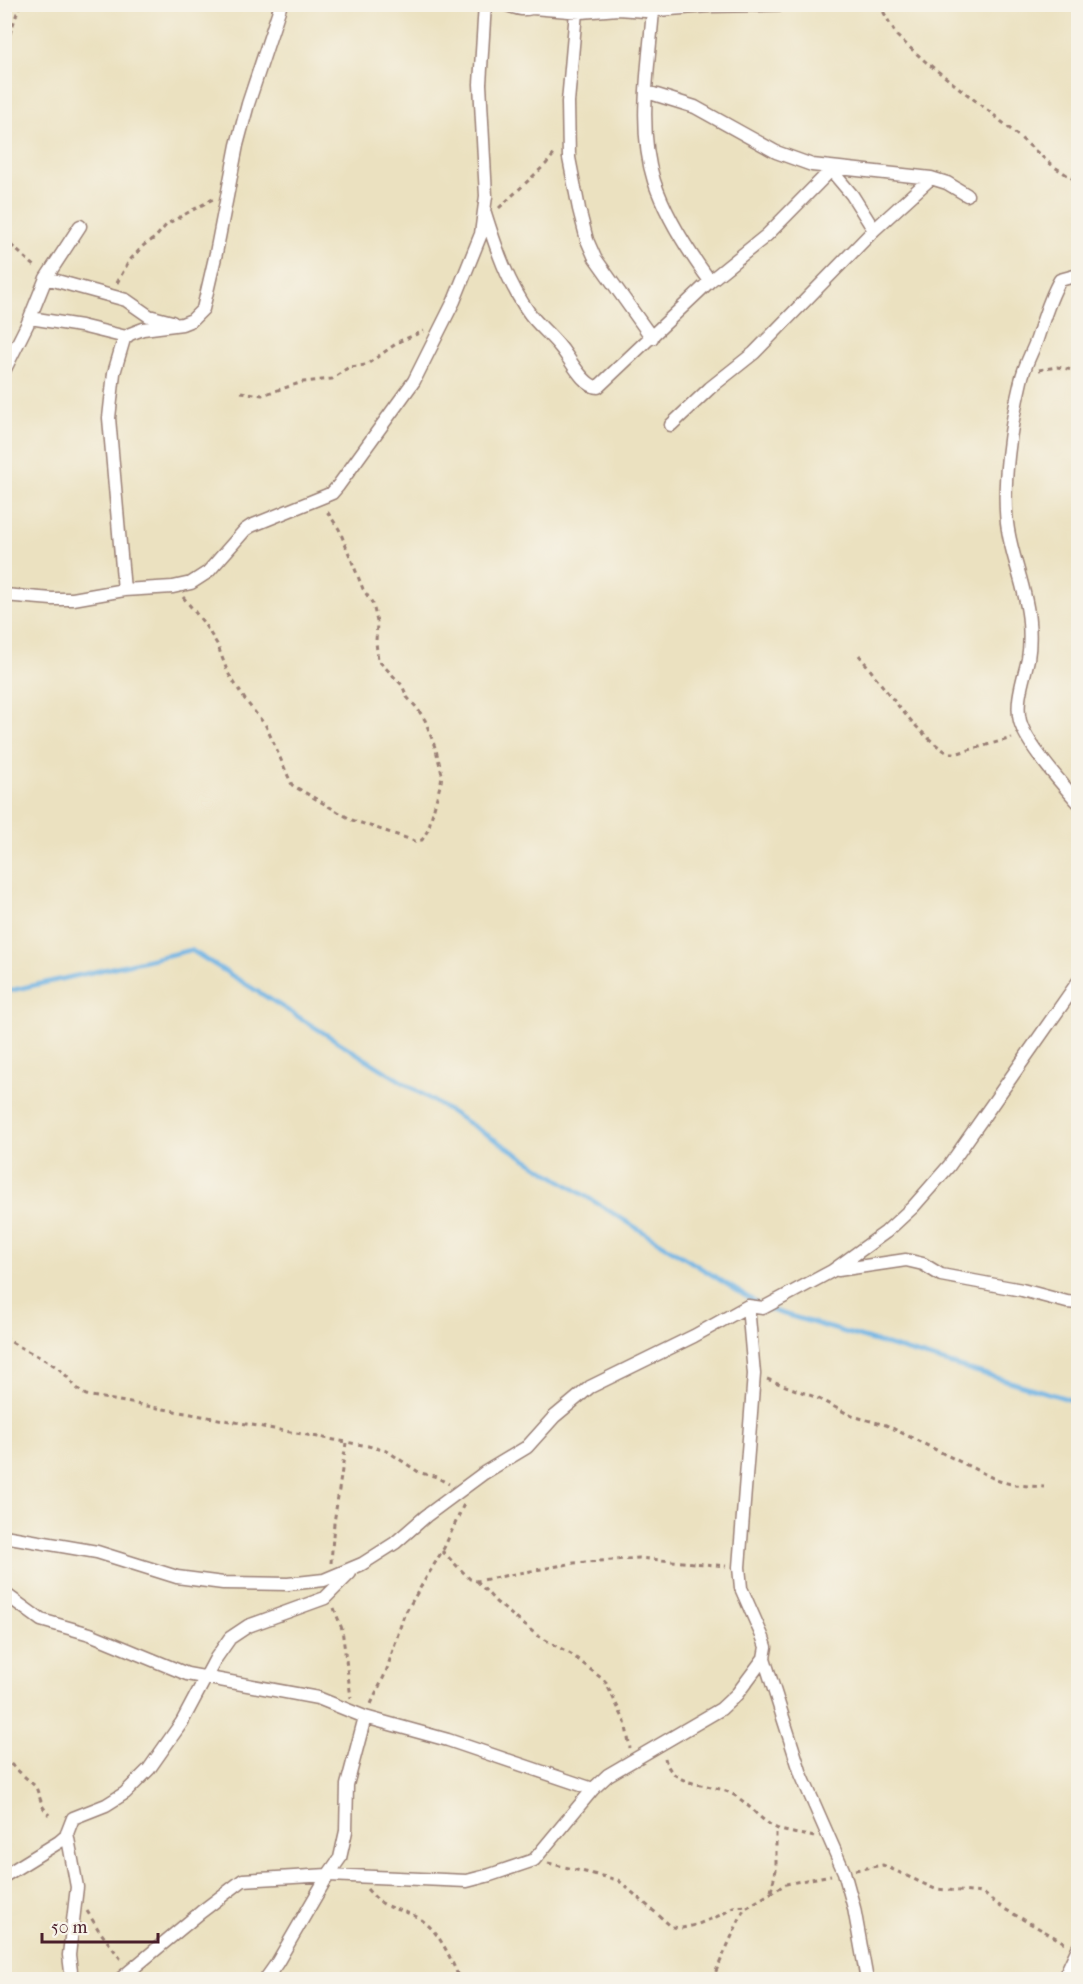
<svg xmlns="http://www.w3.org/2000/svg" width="1083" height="1984" viewBox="0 0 1083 1984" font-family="'IM FELL French Canon',serif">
  <rect width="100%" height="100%" fill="#f7f3e8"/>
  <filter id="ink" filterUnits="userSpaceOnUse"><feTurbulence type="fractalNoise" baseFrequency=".0167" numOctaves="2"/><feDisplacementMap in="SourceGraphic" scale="12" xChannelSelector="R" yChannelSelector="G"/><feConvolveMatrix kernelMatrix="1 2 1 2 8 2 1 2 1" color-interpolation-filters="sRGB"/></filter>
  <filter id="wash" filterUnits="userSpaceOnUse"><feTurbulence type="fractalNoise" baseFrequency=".008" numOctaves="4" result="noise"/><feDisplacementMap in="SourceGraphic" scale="24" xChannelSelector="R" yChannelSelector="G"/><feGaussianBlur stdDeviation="1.35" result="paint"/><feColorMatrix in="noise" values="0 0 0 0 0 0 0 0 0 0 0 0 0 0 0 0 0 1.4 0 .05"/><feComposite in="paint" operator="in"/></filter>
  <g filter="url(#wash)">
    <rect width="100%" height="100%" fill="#ebe1c0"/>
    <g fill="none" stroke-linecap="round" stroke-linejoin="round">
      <path stroke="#6eb3e4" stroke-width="4.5" d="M4,992l187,-42 566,353
        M767,1309l311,93"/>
    </g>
  </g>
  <g filter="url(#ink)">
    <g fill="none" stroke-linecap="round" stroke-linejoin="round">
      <defs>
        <path id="minor" d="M505,4c12,5 21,8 33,1
          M533,8l48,4 37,-3 27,2 63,-5 99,-2
          M653,10c-4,55 -16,117 1,171 12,36 34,70 56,100
          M576,12l-8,90 1,56 10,51 8,31 8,18 57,80
          M647,92l48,15 81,45 36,13 119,13 16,5 20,12
          M831,170l21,25 22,35
          M485,213c11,35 23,71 45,101 9,12 22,22 31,34 9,11 23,39 37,39l112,-106 57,-46 65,-66
          M1078,275l-18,5c-11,19 -16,38 -23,59 -5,14 -13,27 -16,42 -10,41 -20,107 -13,149 5,31 19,61 21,92 1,12 1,25 -1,37 -4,19 -13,42 -8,62 6,23 42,63 58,81
          M46,278l80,22 23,16 23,6
          M30,318l51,8 45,11
          M4,371l23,-46 19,-47 34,-52
          M671,425l39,-37 44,-35 120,-123 57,-52
          M124,590l-15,-172 5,-45 10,-34 6,-5 13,-5 39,-5 10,-4 11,-11 13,-56 21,-108 11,-41 33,-100
          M4,595l48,4h21l51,-9 49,-3 18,-4 17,-11 37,-42 6,-4 74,-30 7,-3 6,-7 76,-105 40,-80 27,-67 5,-38 -6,-112 5,-80
          M838,1270l68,-10 17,4 18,11 81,15 45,12 11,1
          M4,1536l93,16 80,25 46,6 65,1 36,-4 38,-16 33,-21 31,-27 58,-43 43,-26 27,-30 36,-30 104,-51 54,-30 15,2 69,-37 54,-39 27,-25 36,-41 129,-184
          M4,1593l37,27 49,14 97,40 131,24 47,19 83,23 145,49
          M764,1658l37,116 43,98 10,36 13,72
          M67,1833l10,54 -8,68 3,25
          M4,1876l55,-34 7,-6 7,-18 33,-13 19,-12 24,-24 33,-47 34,-64 14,-20 18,-12 77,-28 25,-25
          M119,1980l82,-68 42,-32 85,-5 139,6 23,-6 44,-15 59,-71 15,-14 113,-66 16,-15 27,-36 2,-11 -3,-9 -22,-50 -2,-21 15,-193 -6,-68
          M265,1980l12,-17 51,-88 12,-17 6,-27 1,-46 18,-68
          M1063,1980l15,-32"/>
      </defs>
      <use href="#minor" stroke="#9a8076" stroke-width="15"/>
      <path stroke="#9a8076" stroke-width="3" stroke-dasharray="4.5 4.5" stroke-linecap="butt" d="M879,4l18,32 29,26 69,54 58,50 25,16
        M4,51l16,-47
        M499,208l47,-44 10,-12
        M4,239l33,29
        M117,283l12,-22 15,-16 11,-7 12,-14 46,-25
        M1039,370l18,-3 21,4
        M241,392l21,3 41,-13 29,-3 17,-12 17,-2 34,-24 24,-10
        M183,597l20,25 14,22 11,29 18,28 20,25 26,59 60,35 63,21 7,-1 6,-10 13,-48 1,-8 -6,-24 -11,-30 -8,-12 -10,-11 -5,-12 -24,-25 -2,-18 1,-20 -4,-18 -10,-15 -24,-60 -13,-19
        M859,655c24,31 56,78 89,98h10l54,-15
        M4,1337c16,12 35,18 51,29 13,8 18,22 31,29l282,51 19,5 33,22 14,3 15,8
        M767,1379l48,18 37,19 34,9 113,56 16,4 29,2
        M442,1551l28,28 7,2 97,-18 65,-5 87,8
        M331,1563l3,-40 12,-80
        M477,1581l19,21 42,34 33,18 34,27 20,41 5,26
        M334,1608l8,21 9,69
        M371,1704l15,-32 18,-57 40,-67 20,-44
        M4,1758l32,29 7,20 6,8
        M665,1758c7,32 47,23 69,37 15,9 25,24 40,32 11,6 28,7 40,10
        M548,1863l70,17 54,47 10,1 14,-3 27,-11 10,-7 14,-1
        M855,1870l28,-5 52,24 48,4 18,14 64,36
        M367,1889c19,22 25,17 48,27 23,11 35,41 45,64
        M771,1891l5,-21v-42
        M87,1911l11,18 25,33
        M712,1980l32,-71 42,-25 45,-9"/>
      <use href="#minor" stroke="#fff" stroke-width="12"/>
    </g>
  </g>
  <rect width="1083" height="1984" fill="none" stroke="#f7f3e8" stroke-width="24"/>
  <path d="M42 1933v9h116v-9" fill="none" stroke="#4a1f2b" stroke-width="3"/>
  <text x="51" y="1933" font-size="18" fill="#4a1f2b" stroke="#f7f3e8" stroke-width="4.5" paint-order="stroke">50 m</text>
</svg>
